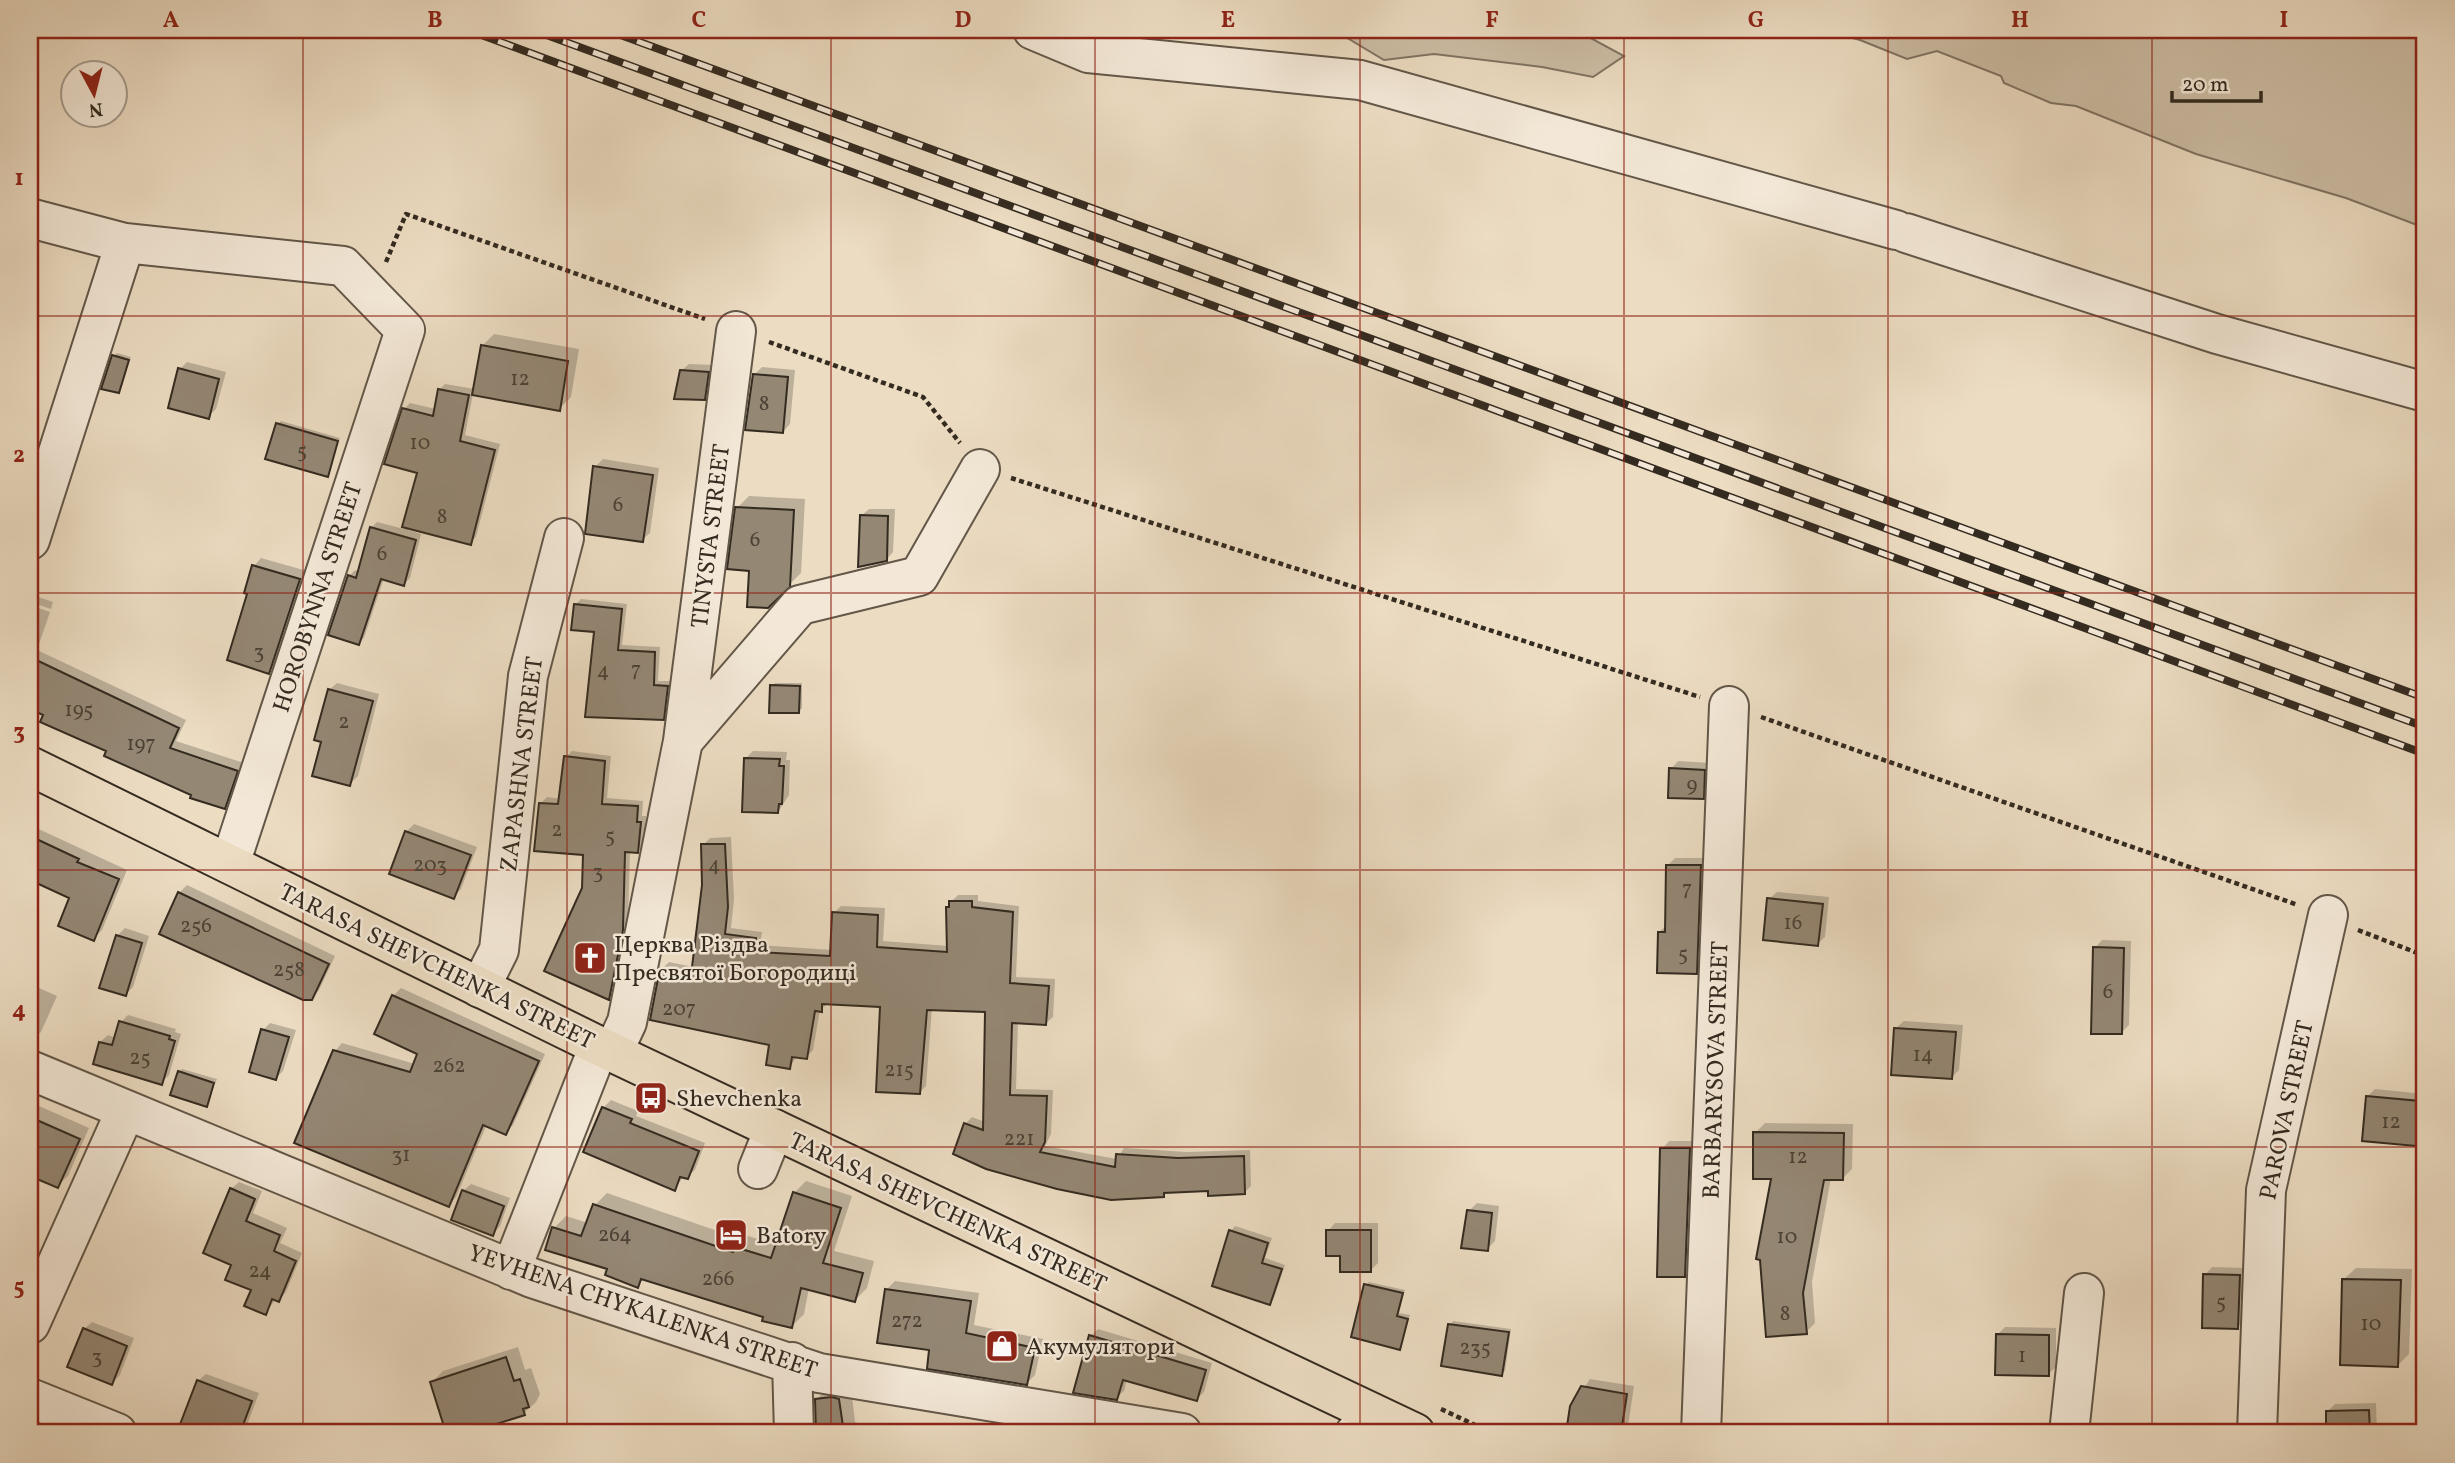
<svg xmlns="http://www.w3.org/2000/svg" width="2455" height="1463" viewBox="0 0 2455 1463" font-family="Vollkorn,serif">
  <rect width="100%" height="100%" fill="#ecdcc2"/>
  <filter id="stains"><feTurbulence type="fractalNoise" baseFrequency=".00286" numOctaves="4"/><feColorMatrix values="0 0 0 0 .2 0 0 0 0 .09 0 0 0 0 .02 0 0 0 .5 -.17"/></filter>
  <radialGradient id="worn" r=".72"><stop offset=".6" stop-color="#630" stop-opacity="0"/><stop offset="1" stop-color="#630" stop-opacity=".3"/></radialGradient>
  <path fill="#cdbea6" stroke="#807463" stroke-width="2" d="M1334,30h242l48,26 -31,21 -51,-10 -108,-13 -50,6z
    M1709,30h86l-34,8z
    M1824,30h601v198l-79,-30 -150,-44 -120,-48 -25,-3 -47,-20 -3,-7 -64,-25 -30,8 -47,-19z"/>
  <path fill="#0003" d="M30,311l10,4 -10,28z
    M494,334l85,15 -8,48 -12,12 -86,-15 -8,41 35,9 -24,93 -6,6 -61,-16 -1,3 13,4 -11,44 -6,6 -20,-6 -20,60 -6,5 -9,-67 6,-6 4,2 12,-44 6,-6 27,7 15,-58 -15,-62 6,-6 26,6 3,-19 6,-6 30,5 7,-43z
    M117,353l14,4 -12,34 -5,-35z
    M187,362l39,10 -10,37 -8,8 -28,-48z
    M689,364l26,1 -3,26 -8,7 -23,-27z
    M762,367l33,3 -5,54 -7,8 -29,-57z
    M281,421l59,17 -13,37 -49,-51z
    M603,459l56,9 -9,65 -8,7 -47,-73z
    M749,496l56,3 -4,74 -33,33 -17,-37 -14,-61z
    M869,509h26l-2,43 -7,8 -25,-44z
    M261,558l46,13 -31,93 -7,8 -15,-106z
    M35,596l18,6 -2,7 -21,-7z
    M581,599l46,5 -5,41 38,2 -2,34h15l-5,32 -5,5 -88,-113z
    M30,605l20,7 -13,38 149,70 -10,21 68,22 -12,37 -8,7 -116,-57 -78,-43z
    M337,683l42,11 -21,82 -8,8 -27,-43 6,-51z
    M775,683h27v25l-4,4 -26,-26z
    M572,751l39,5 -4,42 36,3 -1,15h4l-2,29 -6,6 -8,-1 -2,73 -13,69 -6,6 -25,-109v-35l-43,-51 6,-6 14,2 5,-42z
    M753,751l34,1 -1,8h4l-1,35 -11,17 -33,-53z
    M1678,761l33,2 -1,27 -7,7 -32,-28z
    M414,824l63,23 -16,42 -7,8 -63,-24 16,-42z
    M30,825l97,45 -25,60 -9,9 -22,-41 -41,-20z
    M731,837l3,62 -3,29 31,4 -2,13 72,5 2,-37 7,-7 44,2 -2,33 66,5 2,-44 7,-7h20v6l41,5 -3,71 39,2 -2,38 -7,6 -28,-2 -2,68 37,1 -2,44 -6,12 72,13 7,-11 62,4 64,-2 1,36 -7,7 -35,-4 -41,2 -5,5 -52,2 -146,-74 7,-7 13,5 2,-112 -55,-2 -6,78 -7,7 -37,-88 -53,-2 -9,7 -7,40 -7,7 -9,-1 -7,11 -19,-23 -109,-75 7,-7 25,5 10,-82 -1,-40 7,-7z
    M1675,858h33l-4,106 -8,8 -37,-40 8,-7 1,-60z
    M187,885l148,71 -16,34 -7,8 -151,-65 18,-40z
    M1777,892l52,5 -4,40 -8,7 -48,-45z
    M125,928l24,8 -16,51 -7,7 -9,-58z
    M2102,940l29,1 -2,84 -7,7 -27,-84z
    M30,984l27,12 -16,36 -8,7 -3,-1z
    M401,988l144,66 -32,71 -8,8 -18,-9 -31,73 -7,8 -114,-154 7,-8 73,21 4,-11 -26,-57z
    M128,1015l48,14 -1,3 6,2 -12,41 -8,8 -61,-41 8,-7 8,3 5,-16z
    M1904,1021l59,4 -4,45 -7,7 -56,-49z
    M270,1023l26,7 -13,41 -7,7 -13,-48z
    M182,1069l35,10 -11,26 -27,-33z
    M2375,1089l50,5 -2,43 -8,7 -48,-47z
    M611,1100l27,11 -2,5 69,27 -10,27 -8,7 -3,-1 -9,12 -72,-80z
    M30,1102l59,26 -21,48 -11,10 -27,-12z
    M1765,1123l88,1 -1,45 -9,9h-12l-19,104 3,41 -9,9 -45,-74 12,-80 -18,-45z
    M1669,1141h28l-5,127 -8,7 -22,-126z
    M806,1181l46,15 -18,55 40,10 -7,27 -12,12 -46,-12 -5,26 -12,12 -147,-48 -8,8 -83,-58 12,-12 22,7 7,-18 12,-12 137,47 4,-4 29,9 17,-52z
    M239,1182l23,9 -9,22 34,15 -7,15 22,10 -16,39 -7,8 -3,-1 -11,14 -12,-24 -19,-25 -3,-75z
    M471,1184l39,14 -10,28 -7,8 -30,-43z
    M1477,1203l22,3 -4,35 -8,8 -18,-38z
    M1335,1223h43v40l-8,8 -28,-17 -14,-23z
    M1235,1226l37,12 -7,20 20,7 -11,33 -4,5 -39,-72z
    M2212,1267l34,1 -1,51 -7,8 -33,-52z
    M2356,1268l56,1 -3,85 -11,11 -54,-86z
    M895,1281l84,12 -5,32 69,14 -8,36 -8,8 -96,-35 -45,-58z
    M1369,1282l36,8 -6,23 11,2 -11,33 -33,-63z
    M1453,1321l58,8 -6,42 -4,3 -51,-49z
    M92,1322l42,16 -14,37 -8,8 -28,-54z
    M2005,1327l51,1v39l-8,7 -50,-40z
    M1098,1329l114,34 -8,29 -7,7 -70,-20 -3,12 -8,7 -25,-62z
    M518,1347l7,23 6,-2 9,26 -4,8 -12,11 -31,10 4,10h-53l4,-1 -17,-49 12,-12z
    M206,1374l53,19 -15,40h-41l-21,-7 16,-45z
    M1590,1379l44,7 -7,47h-59l4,-27z
    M828,1388h23l4,34 16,6v5h-55l1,-34z
    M2376,1403l1,30h-49l-1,-21 8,-8z
    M1932,1423l26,2v8h-34z
    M1744,1427l37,6h-43z
    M1636,1429l28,4h-33z"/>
  <path fill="#948774" stroke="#342b20" stroke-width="2" d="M481,345l87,16 -8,50 -88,-16z
    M112,355l17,5 -10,33 -18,-4z
    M178,368l41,11 -10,40 -41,-11z
    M680,370l29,2 -4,28 -31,-1z
    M753,374l35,3 -5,56 -38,-3z
    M438,389l31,6 -9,46 35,9 -24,95 -69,-18 15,-54 -33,-9 18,-56 31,8z
    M276,423l62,18 -10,36 -63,-18z
    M593,466l60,9 -10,67 -58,-8z
    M735,507l59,3 -4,77 -22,21 -21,-1 2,-36 -22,-2z
    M860,515l28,1 -1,45 -29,6z
    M370,527l46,13 -12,46 -23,-7 -22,66 -31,-10 20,-60 8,3z
    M252,565l48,14 -31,95 -42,-14 20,-66 -3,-1z
    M574,604l48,5 -4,41 37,2 -1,33 14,1 -4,34 -79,-3 9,-85 -23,-2z
    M30,657l149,71 -9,20 68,23 -13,38 -35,-11 1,-3 -87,-39 2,-5 -66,-29 3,-7 -13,-6z
    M770,685l30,1 -1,27h-30z
    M328,689l45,12 -23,85 -38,-10 9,-34 -7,-2z
    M564,756l41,5 -3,43 36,2 -1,16h4l-3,31 -13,-1 -2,78 -14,70 -65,-29 38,-83 1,-33 -49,-4 5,-48 19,1z
    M744,758l36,1 -1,7h5l-2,38h-3l-1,9 -36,-1z
    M1669,768l36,2 -1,29 -36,-1z
    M405,831l66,24 -17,44 -65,-25z
    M30,836l49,23 -2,3 42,17 -25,62 -36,-15 11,-28 -39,-18z
    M701,844h24l3,63 -3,27 31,4 -1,14 75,4 2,-44 46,3 -1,32 70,5 -1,-45h3v-6h23v6l41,5 -3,71 39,3 -3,39 -34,-2 -2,72 37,1 -2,46 -5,10 75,15 1,-13 62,4 66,-2 1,38 -37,2v-5l-44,2v4l-53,3 -54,-11 -71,-20 -33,-15 11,-31 19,7 2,-118 -58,-2 -7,84 -44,-2 4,-85 -58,-3v8l-7,-1 -8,48 -15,-2 -2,12 -24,-4 3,-20 -119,-25 10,-52 31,7 11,-90z
    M1666,865h35l-4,109 -40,-1 1,-41h7z
    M178,892l151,72 -17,36h-9l-144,-66z
    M1767,898l56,6 -5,42 -55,-6z
    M116,935l26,8 -16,53 -27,-8z
    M2093,947l31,1 -2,86h-31z
    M392,995l147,66 -33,74 -23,-10 -34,82 -155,-64 39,-93 77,22 7,-18 -43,-20z
    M119,1021l51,15 -1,3 6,2 -13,44 -69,-21 6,-22 13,3z
    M1894,1028l62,4 -4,47 -61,-4z
    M261,1029l28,8 -13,43 -27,-8z
    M178,1071l36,12 -7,24 -37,-12z
    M2366,1096l54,5 -4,45 -54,-5z
    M602,1107l30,12 -2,4 69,28 -11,28 -8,-2 -5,14 -92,-39z
    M30,1117l50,22 -22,49 -28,-12z
    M1753,1132l91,1 -1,47h-19l-21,113 4,41 -41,3 -6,-77 -4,-1 15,-80h-18z
    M1660,1148h30l-5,129h-28z
    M230,1188l25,11 -9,22 34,14 -6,16 22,10 -17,41 -7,-3 -6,16 -22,-9 7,-16 -26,-10 6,-15 -28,-12z
    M462,1190l42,16 -11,30 -42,-16z
    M793,1192l48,16 -18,55 40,10 -8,29 -54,-14 -9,40 -30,-7 1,-4 -122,-38 -3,9 -33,-13 2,-6 -62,-19 7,-23 29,9 12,-32 140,48 2,-5 36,11z
    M1467,1210l25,3 -4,38 -27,-3z
    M1229,1230l39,13 -6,20 20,6 -12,36 -58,-19z
    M1326,1230h45v42h-31v-16h-14z
    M2203,1274l37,1 -2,54 -36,-1z
    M2342,1279l59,1 -3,87 -58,-2z
    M1364,1284l39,9 -6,23 11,3 -8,31 -49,-13z
    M885,1289l86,12 -5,32 69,15 -8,37 -100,-16 2,-19 -52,-7z
    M1448,1324l61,8 -7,44 -61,-10z
    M83,1328l44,18 -15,39 -45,-18z
    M1996,1334l53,1v41l-54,-1z
    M1089,1335l117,35 -9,31 -74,-21 -6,20 -44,-7z
    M506,1357l8,24 6,-2 9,28 -6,2 2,6 -57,18h-22l-16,-51z
    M197,1380l55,21 -12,32h-42l-19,-6z
    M1581,1386l46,8 -6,39h-55l4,-27z
    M832,1397l7,2 5,34h-28l-1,-34z
    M2369,1410l1,23h-44v-22z"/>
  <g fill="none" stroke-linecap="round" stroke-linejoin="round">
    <defs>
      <path id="minor" d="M1033,30l55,23 272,27 536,150
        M30,218l95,25 218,23 62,64 -175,534
        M1906,233l311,101 208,58
        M30,540l95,-297
        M683,741l117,-136 119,-29 61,-107
        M480,988l19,-38 29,-274 36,-138
        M613,1052l14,-30 56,-281 53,-410
        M30,1070l502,208 287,95 363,60
        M758,1169l16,-40
        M511,1270l88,-224
        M30,1324l96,-214
        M792,1362l2,71
        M30,1398l87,35
        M1355,1433l42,-8
        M1701,1433l28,-727
        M2069,1433l15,-140
        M2257,1433l9,-243 62,-275"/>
      <path id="major" d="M30,766l569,280 816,387"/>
    </defs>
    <use href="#minor" stroke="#625748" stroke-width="42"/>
    <use href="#major" stroke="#342b20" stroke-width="42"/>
    <path stroke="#342b20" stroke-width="4.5" stroke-dasharray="5 3.5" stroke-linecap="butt" d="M386,262l20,-48 299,105
      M769,342l154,55 37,46
      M1011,478l689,219
      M1761,717l537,188
      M2358,930l67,26
      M1441,1409l51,24"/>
    <use href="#minor" stroke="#f3e8d7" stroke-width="38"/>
    <use href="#major" stroke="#ecdcc2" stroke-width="38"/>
    <defs>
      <path id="rail" d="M468,30l1957,724
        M533,30l1892,697
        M607,30l1818,668"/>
    </defs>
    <use href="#rail" stroke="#342b20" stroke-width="8"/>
    <use href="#rail" stroke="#f3e8d7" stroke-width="5" stroke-dasharray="16" stroke-linecap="butt"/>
  </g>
  <path fill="none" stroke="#8f2418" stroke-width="2" stroke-opacity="0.55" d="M303,30v1403M567,30v1403M831,30v1403M1095,30v1403M1360,30v1403M1624,30v1403M1888,30v1403M2152,30v1403M30,316h2395M30,593h2395M30,870h2395M30,1147h2395"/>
  <defs>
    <symbol id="church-square" viewBox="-11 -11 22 22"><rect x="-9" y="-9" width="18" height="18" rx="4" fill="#8f2418" stroke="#f3e8d7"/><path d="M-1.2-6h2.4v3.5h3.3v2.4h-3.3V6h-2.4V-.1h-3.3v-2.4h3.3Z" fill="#fff"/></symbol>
    <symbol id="bus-square" viewBox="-11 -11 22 22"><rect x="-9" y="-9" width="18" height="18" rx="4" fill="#8f2418" stroke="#f3e8d7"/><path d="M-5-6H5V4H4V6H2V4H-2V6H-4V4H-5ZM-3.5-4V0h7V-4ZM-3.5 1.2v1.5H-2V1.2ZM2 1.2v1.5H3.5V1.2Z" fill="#fff"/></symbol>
    <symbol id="hotel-square" viewBox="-11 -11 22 22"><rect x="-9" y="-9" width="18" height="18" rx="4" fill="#8f2418" stroke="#f3e8d7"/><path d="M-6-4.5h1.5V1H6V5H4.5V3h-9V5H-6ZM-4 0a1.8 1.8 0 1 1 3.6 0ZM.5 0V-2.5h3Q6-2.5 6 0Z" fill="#fff"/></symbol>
    <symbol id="shop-square" viewBox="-11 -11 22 22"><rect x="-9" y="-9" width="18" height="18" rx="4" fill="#8f2418" stroke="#f3e8d7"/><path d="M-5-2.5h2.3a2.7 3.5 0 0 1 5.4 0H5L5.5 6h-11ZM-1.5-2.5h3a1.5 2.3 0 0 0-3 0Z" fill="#fff"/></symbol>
  </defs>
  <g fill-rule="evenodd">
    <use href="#church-square" x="571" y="939" width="38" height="38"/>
    <use href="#bus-square" x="632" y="1079" width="38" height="38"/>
    <use href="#hotel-square" x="712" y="1216" width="38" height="38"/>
    <use href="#shop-square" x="983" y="1327" width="38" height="38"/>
  </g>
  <g text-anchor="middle" stroke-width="5" stroke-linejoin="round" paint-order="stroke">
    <g font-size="21" fill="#4c4235">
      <text x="520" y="385">12</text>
      <text x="764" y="410">8</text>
      <text x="420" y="449">10</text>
      <text x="302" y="457">5</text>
      <text x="618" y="511">6</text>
      <text x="442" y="523">8</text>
      <text x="755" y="546">6</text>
      <text x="382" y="560">6</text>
      <text x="259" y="658">3</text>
      <text x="636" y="676">7</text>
      <text x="603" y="677">4</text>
      <text x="79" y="716">195</text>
      <text x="344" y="728">2</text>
      <text x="141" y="750">197</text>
      <text x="1692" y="791">9</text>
      <text x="557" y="836">2</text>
      <text x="610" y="842">5</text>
      <text x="430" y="871">203</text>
      <text x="714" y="871">4</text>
      <text x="598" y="878">3</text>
      <text x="1687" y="895">7</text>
      <text x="1793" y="929">16</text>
      <text x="196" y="932">256</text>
      <text x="1683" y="960">5</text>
      <text x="289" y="976">258</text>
      <text x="2108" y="998">6</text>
      <text x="679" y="1015">207</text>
      <text x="1923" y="1061">14</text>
      <text x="140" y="1064">25</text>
      <text x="449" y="1072">262</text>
      <text x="899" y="1076">215</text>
      <text x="2391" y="1128">12</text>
      <text x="1019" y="1145">221</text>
      <text x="401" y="1161">31</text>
      <text x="1798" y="1163">12</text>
      <text x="615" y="1241">264</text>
      <text x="1787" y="1243">10</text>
      <text x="260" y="1277">24</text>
      <text x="718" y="1285">266</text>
      <text x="2221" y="1308">5</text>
      <text x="1785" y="1320">8</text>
      <text x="907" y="1327">272</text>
      <text x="2371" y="1330">10</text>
      <text x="1475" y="1354">235</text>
      <text x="2022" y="1362">1</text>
      <text x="97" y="1363">3</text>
    </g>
    <g font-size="24" fill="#342b20" stroke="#f3e8d7">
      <text transform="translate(710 536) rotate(-83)" y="8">TINYSTA STREET</text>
      <text transform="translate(317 597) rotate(-72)" y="8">HOROBYNNA STREET</text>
      <text transform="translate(521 764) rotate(-83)" y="8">ZAPASHNA STREET</text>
      <text transform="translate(437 966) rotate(26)" y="8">TARASA SHEVCHENKA STREET</text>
      <text transform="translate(1715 1070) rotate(-88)" y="8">BARBARYSOVA STREET</text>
      <text transform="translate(2286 1110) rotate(-78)" y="8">PAROVA STREET</text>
      <text transform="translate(948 1212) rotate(25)" y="8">TARASA SHEVCHENKA STREET</text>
      <text transform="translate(643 1311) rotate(19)" y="8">YEVHENA CHYKALENKA STREET</text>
    </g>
    <g font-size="24" fill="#342b20" stroke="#f3e8d7" text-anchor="start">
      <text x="614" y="952">Церква Різдва<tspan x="614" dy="28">Пресвятої Богородиці</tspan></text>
      <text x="676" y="1106">Shevchenka</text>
      <text x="756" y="1243">Batory</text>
      <text x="1026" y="1354">Акумулятори</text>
    </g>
  </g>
  <rect width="2455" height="1463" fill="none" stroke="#ecdcc2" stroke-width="77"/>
  <g transform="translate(94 94) rotate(173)"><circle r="33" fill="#f3e8d7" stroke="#a79c8e" stroke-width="2"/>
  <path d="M0-5L12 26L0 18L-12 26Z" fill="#8f2418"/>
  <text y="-10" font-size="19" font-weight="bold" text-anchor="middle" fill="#342b20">N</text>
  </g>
  <path d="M2172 91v10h89v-10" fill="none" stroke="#342b20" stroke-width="3.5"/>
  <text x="2182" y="91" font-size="21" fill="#342b20" stroke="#f3e8d7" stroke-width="5" paint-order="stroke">20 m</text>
  <rect x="38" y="38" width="2378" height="1386" fill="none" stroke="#8f2418" stroke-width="2.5"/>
  <g font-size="23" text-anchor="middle" font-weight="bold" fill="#8f2418">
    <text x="171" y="27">A</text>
    <text x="435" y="27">B</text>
    <text x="699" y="27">C</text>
    <text x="963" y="27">D</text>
    <text x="1228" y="27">E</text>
    <text x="1492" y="27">F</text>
    <text x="1756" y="27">G</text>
    <text x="2020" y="27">H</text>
    <text x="2284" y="27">I</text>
    <text x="19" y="185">1</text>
    <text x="19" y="462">2</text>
    <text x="19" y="739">3</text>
    <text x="19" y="1017">4</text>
    <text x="19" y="1294">5</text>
  </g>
  <rect width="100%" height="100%" filter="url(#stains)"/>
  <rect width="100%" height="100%" fill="url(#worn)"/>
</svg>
